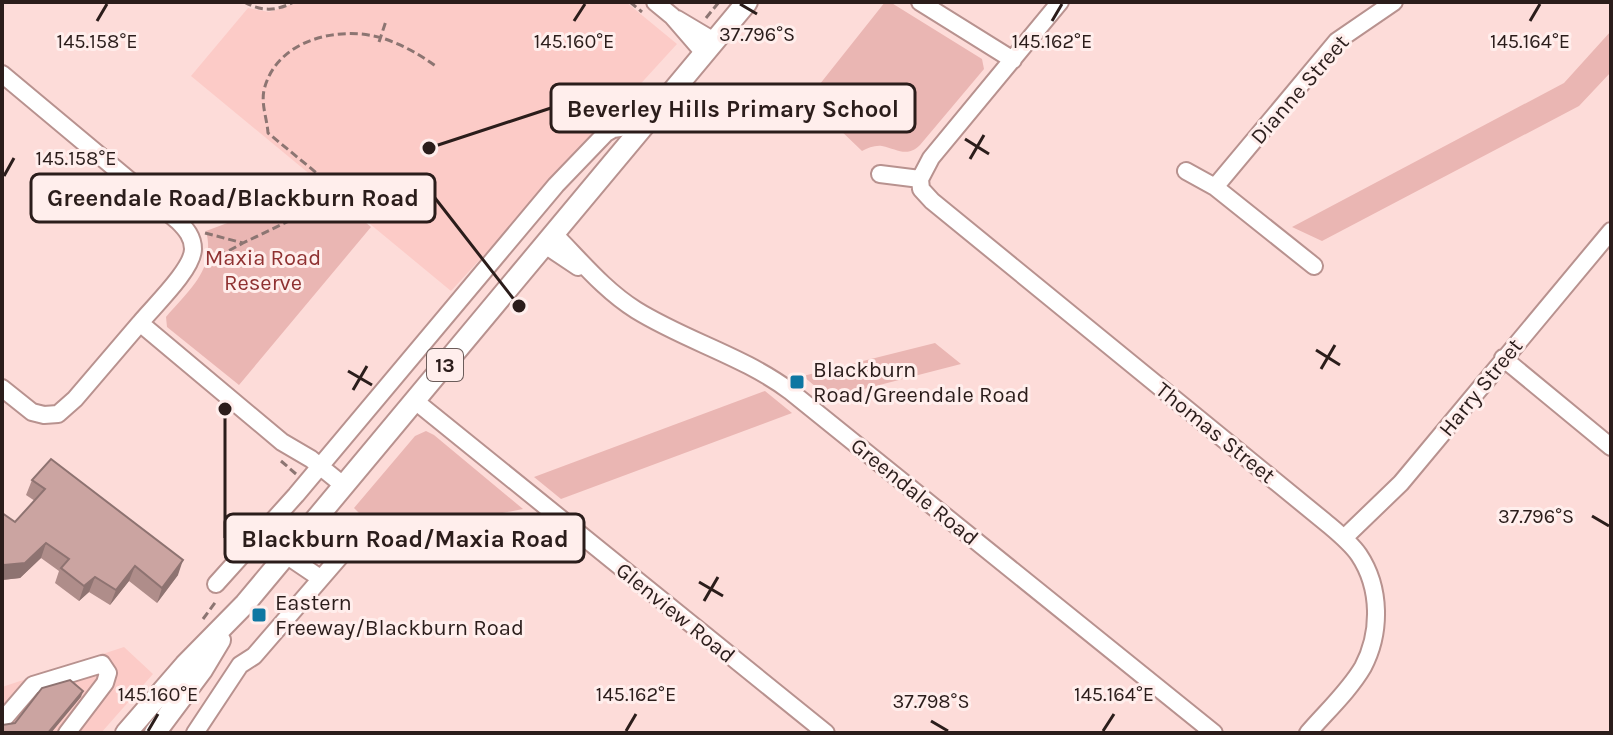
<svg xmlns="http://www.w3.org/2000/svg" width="1613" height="735" viewBox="0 0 1613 735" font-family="Karla,sans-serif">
  <rect width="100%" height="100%" fill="#fddcd9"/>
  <path fill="#fccbc7" d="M299,2h327l51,42 -226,247 -260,-215 57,-68 21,4z
    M124,647l29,27 -52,59h-99v-46z"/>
  <path fill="#eab6b3" d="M885,2h5l92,57 2,10 -64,76c-13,13 -23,4 -38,1 -7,-1 -14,2 -20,5l-54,-52z
    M1611,31v41l-32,34 -257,135 -30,-14 272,-144z
    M324,187l47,40 -132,158 -72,-58 -1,-10c23,-27 50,-48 40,-86z
    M935,343l26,21 -132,34 -26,-22z
    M765,391l27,22 -231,86 -27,-22z
    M426,431l8,4 89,74 -140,28 -29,-29 61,-72z"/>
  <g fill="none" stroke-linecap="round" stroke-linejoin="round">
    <defs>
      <path id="minor" d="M655,2l17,14 32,37
        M920,2l93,58
        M677,19l37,22
        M2,74l176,147c8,8 15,16 15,28 0,20 -39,57 -53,74l142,119 29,17 32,26
        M1186,171l29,16 99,79
        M880,174l40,5
        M920,179l1,10 11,12 392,320c13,11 26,21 35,34 22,33 22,78 4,112 -14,24 -37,45 -55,66
        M920,179l11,-21 129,-156
        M1215,187l122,-146 57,-39
        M554,234c26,26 50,56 82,76 50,31 107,46 154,81l424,342
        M545,245l33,22
        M1503,358l108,89
        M2,388l30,24 12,3 14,-1 17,-15 65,-76
        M414,400l412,333
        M1344,538l57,-55 210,-252
        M286,555l34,23
        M216,584l80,-89 260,-310 50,-52 7,-4 33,-5
        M2,721l31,-36 69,-21 6,9 -3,10 -38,50
        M195,733l45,-68 14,-9 115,-133"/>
      <path id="major" d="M126,733l59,-68 60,-61 502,-602
        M155,733l47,-63 18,-30"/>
    </defs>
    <use href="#minor" stroke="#b8928f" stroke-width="20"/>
    <use href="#major" stroke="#b8928f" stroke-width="24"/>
    <path stroke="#8c7572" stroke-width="3" stroke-dasharray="8 4" stroke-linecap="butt" d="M244,2c19,10 32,9 50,0
      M630,2l12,10
      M706,18l13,-16
      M379,42l7,-21
      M205,233l38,10 96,-46 -9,-13 -62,-51c-1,-15 -7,-28 -4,-43 12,-50 74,-65 118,-52 19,6 39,17 55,29
      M208,262l35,-19
      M281,461l15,13
      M203,619l14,-19"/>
    <use href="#minor" stroke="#fff" stroke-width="16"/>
    <use href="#major" stroke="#fff" stroke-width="20"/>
  </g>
  <path fill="#af8d8a" d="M32,480l146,95 -21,28 -28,-22 -19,24 -21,-13 -10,9 -24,-18 4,-12 -18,-13 -21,20 -18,2v-67l13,9 20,-21 -9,-6z"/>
  <path fill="#8e7371" d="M46,543l-5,15 -21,20 -18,2v-9l2,-6z
    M183,560l-5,15 -21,28 5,-15z
    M135,566l-6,15 -19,24 6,-15z
    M95,577l-6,15 -10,9 5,-15z
    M83,691l-2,6 -30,36h-3z"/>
  <path fill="#cba4a1" stroke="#8e7371" stroke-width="2" d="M51,459l132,101 -21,28 -27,-22 -19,24 -21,-13 -11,9 -23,-18 8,-9 -23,-16 -21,20 -21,2 -2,-2v-50l13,9 30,-33 -13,-9z
    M70,680l13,11 -35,42h-46v-8l13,-2 27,-35z"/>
  <path fill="none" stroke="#2b1d1b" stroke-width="3" d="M740,4l17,10M97,21l10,-17M574,21l11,-17M1052,21l10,-17M1530,21l10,-17M965,139l24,15M970,159l14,-24M4,176l10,-18M1316,350l24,15M1321,369l14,-24M348,371l24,14M353,390l14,-24M1592,516l17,10M699,582l24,14M704,601l14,-24M931,721l17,10M148,731l10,-17M626,731l10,-17M1103,731l11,-17"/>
  <g fill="#0e77a2" stroke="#ffeeec" stroke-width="3">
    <rect x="789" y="374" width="16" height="16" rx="4"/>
    <rect x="251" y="607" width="16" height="16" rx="4"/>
  </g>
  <g text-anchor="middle" stroke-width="6" stroke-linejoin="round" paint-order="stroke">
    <rect fill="#ffeeec" stroke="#6b5c5a" stroke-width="2" x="427" y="349" width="36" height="32" rx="6"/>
    <g font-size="20" font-weight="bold" fill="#2b1d1b">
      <text x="445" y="372">13</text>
    </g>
    <g font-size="22" fill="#2b1d1b" stroke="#ffeeec">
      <text transform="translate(1299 89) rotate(-49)" y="8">Dianne Street</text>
      <text transform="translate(1480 387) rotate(-51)" y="8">Harry Street</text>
      <text transform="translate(1216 432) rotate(39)" y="8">Thomas Street</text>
      <text transform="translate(915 491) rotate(39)" y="8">Greendale Road</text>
      <text transform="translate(676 612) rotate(39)" y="8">Glenview Road</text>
    </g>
    <g font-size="22" fill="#8f3131" stroke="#ffeeec">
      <text x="263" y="265">Maxia Road<tspan x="263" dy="25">Reserve</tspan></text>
    </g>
    <g font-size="22" fill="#2b1d1b" stroke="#ffeeec" text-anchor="start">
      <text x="813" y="377">Blackburn<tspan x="813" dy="25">Road/Greendale Road</tspan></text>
      <text x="275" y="610">Eastern<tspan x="275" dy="25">Freeway/Blackburn Road</tspan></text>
    </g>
  </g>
  <g font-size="20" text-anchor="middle" fill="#2b1d1b" stroke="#ffeeec" stroke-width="6" stroke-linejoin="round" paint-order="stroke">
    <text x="757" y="41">37.796°S</text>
    <text x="1052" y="48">145.162°E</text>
    <text x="1530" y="48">145.164°E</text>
    <text x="97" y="48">145.158°E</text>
    <text x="574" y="48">145.160°E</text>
    <text x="76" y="165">145.158°E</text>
    <text x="1536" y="523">37.796°S</text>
    <text x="158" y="701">145.160°E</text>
    <text x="636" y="701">145.162°E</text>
    <text x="1114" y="701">145.164°E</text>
    <text x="931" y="708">37.798°S</text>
  </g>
  <path fill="none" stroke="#2b1d1b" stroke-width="3" d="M429 148L551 108M519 306L435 198M225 409L225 538"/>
  <g fill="#2b1d1b" stroke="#ffeeec" stroke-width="3">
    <circle cx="429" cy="148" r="8"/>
    <circle cx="519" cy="306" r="8"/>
    <circle cx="225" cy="409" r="8"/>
  </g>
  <g fill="#ffeeec" stroke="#2b1d1b" stroke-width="3">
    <rect x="551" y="84" width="364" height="48" rx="8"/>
    <rect x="31" y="174" width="404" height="48" rx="8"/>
    <rect x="225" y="514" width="359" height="48" rx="8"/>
  </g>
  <g font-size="24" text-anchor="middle" font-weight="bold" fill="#2b1d1b">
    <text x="733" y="117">Beverley Hills Primary School</text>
    <text x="233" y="206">Greendale Road/Blackburn Road</text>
    <text x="405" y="547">Blackburn Road/Maxia Road</text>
  </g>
  <rect width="1613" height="735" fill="none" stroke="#2b1d1b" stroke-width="8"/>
</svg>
